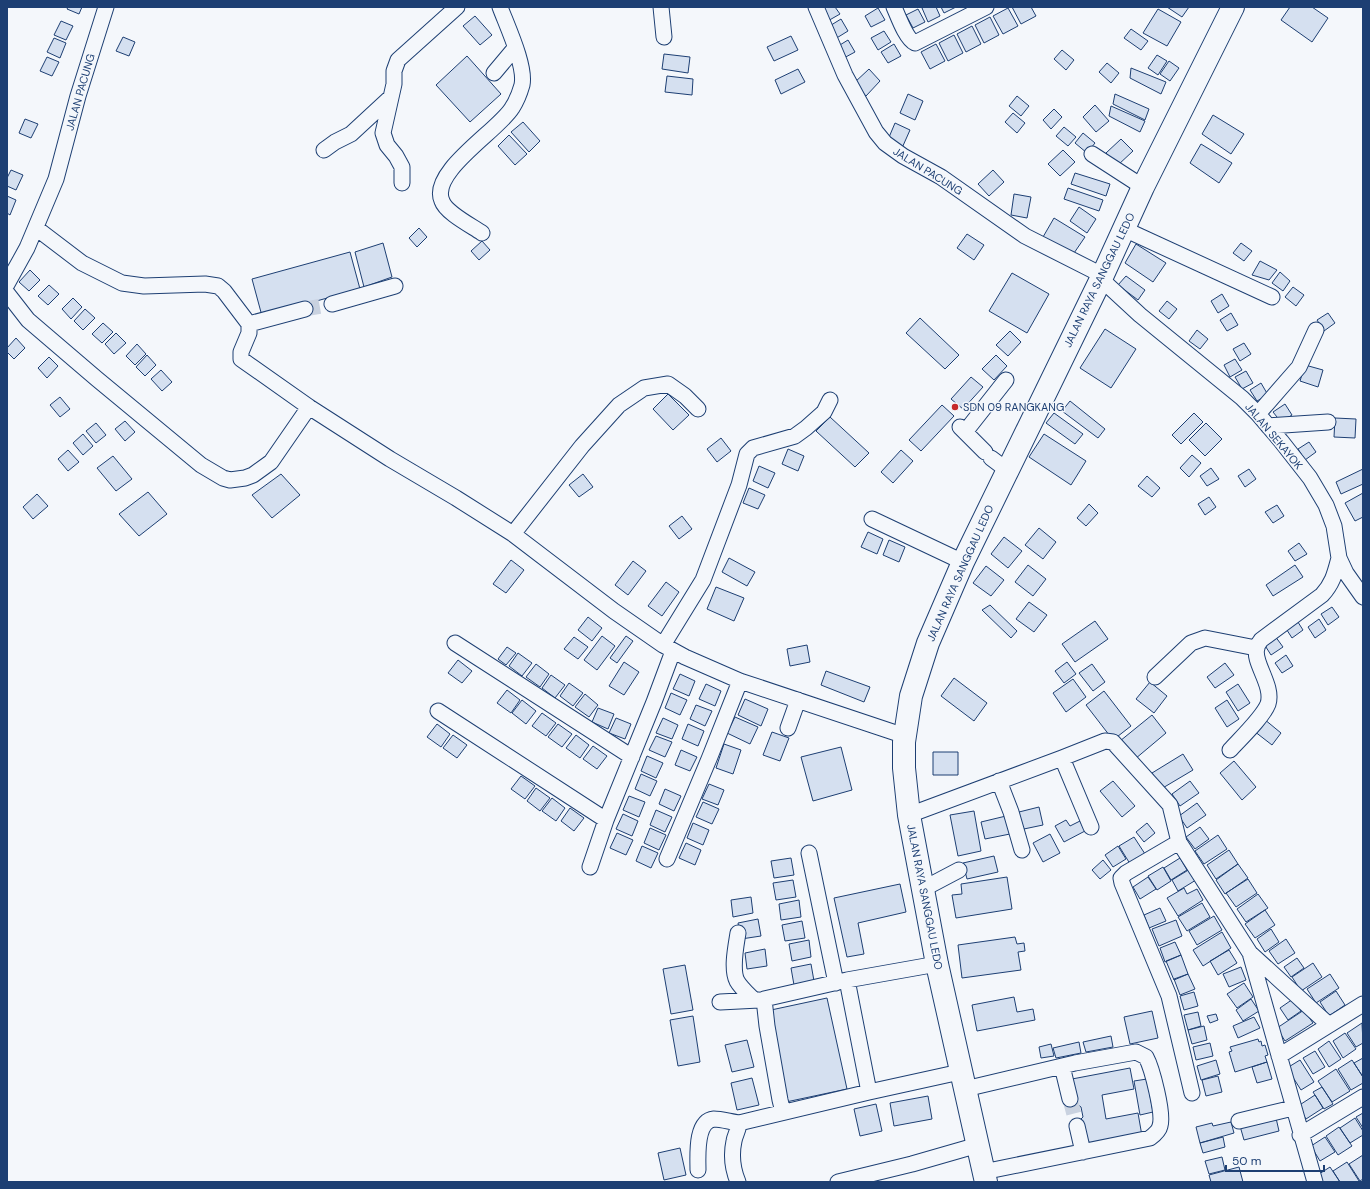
<svg xmlns="http://www.w3.org/2000/svg" width="1370" height="1189" viewBox="0 0 1370 1189" font-family="'DM Sans',sans-serif">
  <rect width="100%" height="100%" fill="#f4f7fb"/>
  <path fill="#d5e0f0" stroke="#1d3f73" d="M68,7h14l-3,7 -12,-5z
    M826,7h9l5,7 -14,8 -6,-12z
    M924,7h12l4,9 -12,6 -6,-14z
    M941,7h15l-12,6z
    M1012,7h19l5,9 -15,8z
    M1167,7h22l-7,10z
    M1290,7h22l16,11 -16,24 -31,-22z
    M878,8l7,12 -14,7 -6,-11z
    M1008,8l10,18 -15,8 -10,-18z
    M918,9l7,13 -12,6 -7,-13z
    M1158,9l23,13 -14,24 -24,-13z
    M475,16l17,19 -12,10 -17,-19z
    M990,17l9,18 -15,8 -9,-18z
    M841,19l7,12 -13,8 -7,-12z
    M61,21l12,5 -7,14 -12,-5z
    M972,26l9,18 -15,8 -9,-18z
    M1131,29l17,12 -7,9 -17,-12z
    M884,31l7,11 -13,8 -7,-12z
    M954,35l9,18 -15,8 -9,-18z
    M791,36l7,14 -24,11 -7,-14z
    M123,37l12,5 -6,14 -13,-5z
    M54,38l12,5 -6,15 -13,-6z
    M848,40l7,12 -13,7 -7,-11z
    M894,44l7,12 -13,7 -7,-11z
    M936,44l9,17 -15,8 -9,-17z
    M1062,50l12,10 -8,10 -12,-11z
    M664,54l26,3 -2,16 -26,-4z
    M1157,55l10,6 -9,14 -10,-7z
    M467,56l34,38 -31,28 -34,-37z
    M47,57l12,5 -7,14 -12,-5z
    M1169,61l10,7 -9,13 -10,-7z
    M1107,63l12,10 -8,10 -12,-11z
    M1131,68l35,14 -5,12 -31,-16z
    M798,69l7,13 -24,12 -6,-14z
    M869,69l11,12 -14,15 -12,-13z
    M667,76l26,3 -1,16 -27,-3z
    M908,94l15,7 -8,19 -15,-7z
    M1115,94l34,15 -4,11 -32,-16z
    M1017,96l12,10 -8,10 -12,-10z
    M1095,105l14,16 -13,11 -13,-15z
    M1111,106l34,15 -5,11 -31,-16z
    M1054,109l8,8 -11,12 -8,-9z
    M1013,113l12,10 -8,10 -12,-11z
    M1213,115l31,19 -13,20 -29,-20z
    M25,119l13,5 -7,14 -12,-5z
    M523,122l17,19 -11,11 -18,-20z
    M895,123l15,7 -8,18 -15,-6z
    M1064,127l12,10 -8,9 -12,-10z
    M1083,133l12,10 -8,10 -12,-10z
    M509,135l18,19 -12,11 -17,-19z
    M1121,139l12,12 -15,14 -12,-12z
    M1201,144l31,19 -13,20 -29,-20z
    M1063,150l12,12 -15,14 -12,-12z
    M11,170l12,5 -7,15 -9,-4v-8z
    M993,170l11,12 -15,14 -11,-12z
    M1075,173l35,11 -4,12 -35,-12z
    M1068,188l35,12 -4,11 -35,-12z
    M1014,194l17,3 -4,21 -16,-3z
    M7,196l9,4 -6,15 -3,-2z
    M1079,207l17,12 -9,14 -17,-12z
    M1054,218l31,19 -13,19 -29,-19z
    M419,228l8,9 -10,10 -8,-9z
    M967,234l17,11 -10,15 -17,-12z
    M482,241l8,9 -11,10 -8,-9z
    M383,243l9,34 -28,10 -9,-35z
    M1241,243l11,8 -8,10 -11,-8z
    M1136,244l30,19 -13,19 -28,-19z
    M350,252l10,37 -98,27 -10,-37z
    M1260,261l17,9 -8,10 -17,-5z
    M30,270l10,10 -11,11 -10,-9z
    M1280,272l10,9 -7,10 -11,-8z
    M1012,273l37,21 -22,39 -38,-22z
    M1126,276l19,14 -7,10 -20,-15z
    M49,285l10,9 -11,11 -10,-9z
    M1293,287l11,8 -8,11 -11,-9z
    M1222,294l7,12 -11,7 -7,-12z
    M73,298l9,9 -11,12 -9,-10z
    M1167,301l10,8 -8,10 -10,-8z
    M85,309l10,9 -12,12 -9,-9z
    M1231,313l7,12 -11,6 -7,-11z
    M1328,313l7,10 -11,8 -7,-11z
    M920,318l39,37 -14,14 -39,-36z
    M103,323l10,9 -11,11 -10,-9z
    M1105,329l31,20 -25,39 -31,-20z
    M1197,330l11,9 -8,10 -11,-8z
    M1010,331l11,11 -13,14 -12,-11z
    M116,333l10,10 -12,11 -9,-10z
    M16,338l9,10 -11,11 -7,-7v-4z
    M1244,343l7,11 -11,7 -7,-12z
    M137,344l9,10 -11,11 -9,-9z
    M147,355l9,10 -11,11 -9,-9z
    M996,355l11,11 -13,14 -12,-11z
    M49,357l9,9 -11,12 -9,-10z
    M1235,359l7,11 -12,7 -6,-12z
    M1305,365l18,5 -5,17 -18,-6z
    M161,370l11,12 -10,9 -11,-12z
    M1246,371l7,12 -11,6 -7,-12z
    M971,377l12,10 -20,22 -12,-10z
    M1261,383l7,12 -11,6 -7,-11z
    M668,394l21,21 -16,15 -20,-21z
    M60,397l10,12 -10,8 -10,-12z
    M1070,401l35,28 -7,9 -36,-27z
    M1285,404l7,11 -11,7 -8,-10z
    M942,405l12,11 -33,35 -12,-11z
    M1054,413l29,21 -8,10 -29,-21z
    M1194,413l9,9 -22,22 -9,-9z
    M830,417l39,36 -14,14 -39,-36z
    M1335,418l21,1 -1,19 -21,-1z
    M125,421l10,11 -10,9 -10,-12z
    M96,423l10,12 -10,8 -10,-12z
    M1206,423l16,16 -17,17 -16,-16z
    M83,434l10,12 -10,9 -10,-12z
    M1044,434l42,27 -15,24 -42,-28z
    M721,438l10,13 -14,11 -10,-13z
    M1309,442l7,10 -11,8 -7,-11z
    M788,449l16,7 -6,15 -16,-7z
    M68,450l11,12 -11,9 -10,-12z
    M901,450l12,11 -20,22 -12,-11z
    M1192,455l9,8 -12,14 -9,-9z
    M113,456l19,23 -16,12 -19,-23z
    M759,466l16,7 -7,15 -15,-7z
    M1211,468l8,11 -12,7 -7,-10z
    M1249,469l7,10 -11,8 -7,-11z
    M1363,469v15l-22,10 -5,-12z
    M281,474l19,21 -28,23 -20,-23z
    M583,474l10,13 -14,10 -10,-12z
    M1147,476l13,12 -8,9 -14,-11z
    M749,488l16,7 -7,14 -15,-6z
    M148,492l19,22 -28,22 -20,-22z
    M1363,493v24l-8,4 -10,-18z
    M37,494l11,12 -15,13 -10,-12z
    M1209,497l7,10 -11,8 -7,-11z
    M1089,504l9,9 -12,13 -9,-8z
    M1277,505l7,11 -11,7 -8,-11z
    M682,516l10,13 -13,10 -10,-13z
    M1039,528l17,14 -13,17 -18,-14z
    M868,532l15,7 -6,15 -16,-7z
    M1004,537l18,14 -14,17 -17,-14z
    M889,540l16,7 -6,15 -16,-7z
    M1299,543l8,11 -12,7 -7,-10z
    M729,558l26,14 -8,14 -25,-14z
    M511,560l13,10 -18,23 -13,-9z
    M633,561l13,10 -18,24 -13,-10z
    M1028,565l18,14 -13,17 -18,-14z
    M1295,565l8,12 -30,19 -7,-11z
    M986,566l18,14 -13,16 -18,-13z
    M666,582l13,10 -17,24 -14,-10z
    M716,587l28,11 -10,23 -27,-12z
    M1029,602l18,13 -13,17 -18,-13z
    M990,605l27,26 -6,7 -29,-28z
    M1332,607l7,10 -11,8 -7,-11z
    M588,617l14,11 -10,13 -14,-11z
    M1296,619l7,11 -11,8 -7,-11z
    M1319,619l7,11 -11,8 -7,-11z
    M1095,621l13,18 -33,23 -13,-18z
    M602,636l13,10 -18,24 -13,-10z
    M626,636l7,5 -16,22 -7,-5z
    M1275,636l8,11 -12,8 -7,-11z
    M574,637l14,10 -10,12 -14,-10z
    M807,645l3,17 -20,4 -3,-17z
    M507,647l9,6 -10,12 -8,-6z
    M518,653l14,10 -10,13 -13,-10z
    M1286,655l7,11 -11,7 -7,-10z
    M458,660l14,11 -10,12 -14,-10z
    M624,662l15,10 -15,23 -15,-9z
    M1067,662l9,12 -12,9 -9,-12z
    M1225,663l9,12 -19,13 -8,-11z
    M536,664l13,10 -9,13 -14,-10z
    M1092,664l13,18 -12,9 -14,-18z
    M826,671l44,16 -6,15 -43,-17z
    M680,674l15,7 -6,15 -16,-7z
    M551,675l14,10 -10,13 -13,-10z
    M954,678l33,25 -13,18 -33,-25z
    M1073,679l13,18 -20,15 -13,-19z
    M1150,682l17,14 -13,17 -18,-14z
    M569,683l14,10 -10,13 -13,-10z
    M706,684l15,7 -6,15 -16,-7z
    M1238,684l12,19 -12,8 -12,-19z
    M507,690l13,10 -9,13 -14,-10z
    M1104,691l27,35 -18,14 -27,-35z
    M671,693l16,7 -7,15 -15,-7z
    M585,694l13,11 -9,12 -14,-10z
    M745,699l23,10 -7,17 -23,-11z
    M522,700l14,11 -10,13 -14,-11z
    M1227,700l12,19 -12,8 -12,-19z
    M696,705l16,6 -7,15 -15,-7z
    M598,708l16,6 -6,15 -16,-7z
    M542,713l14,10 -10,13 -14,-10z
    M1152,715l14,18 -31,26 -15,-18z
    M735,717l23,10 -8,17 -23,-11z
    M616,718l15,6 -6,15 -16,-6z
    M663,718l15,7 -6,14 -16,-6z
    M1264,719l17,14 -9,12 -18,-14z
    M437,724l13,10 -9,13 -14,-10z
    M558,724l14,10 -10,13 -14,-10z
    M688,724l16,7 -6,15 -16,-7z
    M772,732l17,6 -9,23 -17,-6z
    M453,735l14,10 -10,13 -14,-10z
    M576,735l13,10 -9,13 -14,-10z
    M656,736l16,6 -7,15 -16,-7z
    M724,744l17,6 -8,24 -17,-6z
    M593,746l14,10 -10,13 -14,-10z
    M841,747l11,43 -39,11 -12,-44z
    M681,750l16,7 -7,14 -15,-6z
    M933,752h25v23h-25z
    M1183,754l10,16 -32,19 -9,-16z
    M647,756l16,7 -7,15 -15,-7z
    M1234,761l22,26 -14,13 -22,-27z
    M641,774l16,7 -7,15 -15,-7z
    M521,776l14,10 -10,13 -14,-10z
    M1113,781l22,25 -13,11 -22,-26z
    M1190,781l9,12 -19,13 -8,-12z
    M709,784l15,6 -6,15 -16,-6z
    M536,788l14,10 -10,13 -13,-10z
    M665,789l16,7 -7,15 -15,-7z
    M629,796l16,6 -6,15 -16,-7z
    M552,798l13,10 -9,13 -14,-10z
    M703,802l16,7 -7,15 -16,-7z
    M1197,803l9,12 -19,13 -8,-12z
    M1039,807l4,18 -24,5 -4,-17z
    M570,808l14,10 -10,13 -13,-10z
    M656,810l16,7 -7,15 -15,-7z
    M974,811l7,40 -23,5 -8,-41z
    M623,814l15,7 -6,15 -16,-7z
    M1006,816l4,18 -25,5 -4,-17z
    M1066,820l4,6 10,-5 5,10 -21,11 -9,-16z
    M693,823l16,7 -6,15 -16,-7z
    M1147,823l8,10 -11,9 -8,-10z
    M1200,827l9,12 -14,10 -9,-12z
    M650,828l16,7 -7,15 -15,-7z
    M617,833l16,7 -7,15 -16,-7z
    M1050,834l10,19 -17,9 -10,-19z
    M1218,835l9,14 -23,15 -9,-13z
    M1134,837l13,20 -15,10 -13,-21z
    M686,843l15,7 -6,15 -16,-7z
    M642,846l16,7 -7,15 -15,-7z
    M1118,846l8,13 -13,8 -8,-12z
    M1229,850l9,14 -22,15 -9,-14z
    M994,856l4,16 -31,7 -4,-16z
    M791,858l3,17 -20,3 -3,-17z
    M1180,858l7,12 -16,10 -7,-12z
    M1103,860l8,10 -11,9 -8,-9z
    M1238,864l10,14 -23,16 -9,-14z
    M1163,867l8,14 -14,9 -9,-14z
    M1190,869l6,11 -18,11 -6,-11z
    M1007,877l5,32 -56,9 -4,-23 10,-1 -1,-10z
    M1148,877l8,12 -16,10 -7,-12z
    M1248,879l9,14 -21,14 -10,-14z
    M793,880l3,17 -20,3 -3,-17z
    M900,884l6,28 -48,11 6,31 -17,3 -13,-59z
    M1184,888l3,6 10,-5 6,11 -25,16 -11,-18z
    M1258,894l10,14 -22,14 -9,-13z
    M751,897l2,16 -20,4 -2,-17z
    M799,900l2,17 -20,3 -2,-16z
    M1202,903l8,14 -23,14 -9,-14z
    M1160,908l6,13 -17,7 -5,-13z
    M1265,910l10,15 -20,13 -10,-14z
    M1214,916l8,14 -25,15 -8,-14z
    M758,919l3,17 -20,3 -3,-16z
    M1176,920l6,16 -23,10 -7,-17z
    M802,921l3,17 -20,3 -3,-16z
    M1271,929l8,13 -14,10 -8,-13z
    M1222,932l9,16 -28,18 -10,-16z
    M1015,937l2,7 7,-1 1,8 -7,1 3,18 -59,8 -4,-33z
    M1286,939l9,14 -17,11 -9,-13z
    M809,940l2,17 -19,4 -3,-17z
    M1175,942l6,13 -16,7 -5,-14z
    M765,949l2,17 -20,3 -2,-16z
    M1229,950l8,13 -19,12 -8,-14z
    M1181,955l7,19 -14,6 -8,-19z
    M1297,958l7,10 -13,9 -7,-10z
    M1313,963l9,14 -21,14 -9,-14z
    M811,964l3,17 -20,4 -3,-17z
    M685,965l8,45 -22,4 -8,-45z
    M1241,967l5,13 -17,7 -6,-13z
    M1188,974l7,15 -15,6 -6,-16z
    M1330,974l9,14 -23,15 -9,-14z
    M1244,983l9,14 -16,11 -10,-14z
    M1336,991l9,14 -16,11 -9,-14z
    M1194,992l4,14 -14,4 -4,-14z
    M1014,997l3,15 16,-3 2,11 -58,11 -5,-26z
    M827,998l20,91 -61,13 -15,-92z
    M1251,999l8,12 -16,10 -7,-11z
    M1293,999l8,12 -13,9 -8,-12z
    M1304,1010l9,13 -28,18 -8,-13z
    M1152,1011l6,27 -28,6 -6,-27z
    M1198,1012l3,14 -13,4 -4,-15z
    M1216,1014l2,6 -8,3 -3,-7z
    M693,1016l7,46 -22,4 -8,-46z
    M1254,1017l6,11 -22,10 -5,-12z
    M1362,1023l1,20 -7,4 -9,-14z
    M1204,1026l3,14 -15,4 -4,-14z
    M1345,1033l11,16 -13,9 -10,-17z
    M1111,1036l2,11 -27,5 -3,-10z
    M1258,1039l1,3 2,-1 1,5 3,-1 3,10 -3,1 2,6 -32,10 -6,-20 3,-1 -2,-4z
    M747,1040l7,27 -22,5 -7,-27z
    M1329,1041l12,18 -12,8 -11,-18z
    M1079,1042l2,11 -25,5 -3,-10z
    M1210,1043l3,13 -17,4 -3,-13z
    M1051,1044l3,12 -13,2 -2,-11z
    M1315,1051l10,16 -12,7 -10,-16z
    M1363,1058v19l-9,-14z
    M1216,1060l4,14 -19,6 -4,-14z
    M1300,1060l14,22 -13,8 -14,-22z
    M1352,1060l11,17v6l-12,7 -13,-21z
    M1267,1062l5,17 -15,4 -5,-16z
    M1130,1068l4,21 -32,6 4,24 32,-6 4,23 -58,11 -5,-26 4,-4 -2,-10 -4,-3 -5,-25z
    M1336,1069l14,22 -18,11 -14,-21z
    M1218,1076l4,16 -16,4 -4,-16z
    M752,1078l7,27 -22,5 -6,-27z
    M1147,1079l6,33 -13,3 -6,-34z
    M1322,1087l11,17 -9,5 -11,-17z
    M1315,1095l8,13 -17,11 -8,-13z
    M928,1096l4,23 -38,7 -4,-23z
    M876,1104l6,27 -22,5 -6,-27z
    M1363,1113v15l-7,-11z
    M1276,1118l3,13 -35,9 -4,-14z
    M1355,1118l8,13v4l-13,8 -10,-15z
    M1231,1122l3,11 -34,10 -4,-16 16,-4 1,3z
    M1339,1127l13,19 -14,9 -12,-19z
    M1223,1137l2,10 -22,6 -3,-10z
    M1325,1137l10,15 -15,9 -9,-15z
    M680,1148l6,27 -22,5 -6,-27z
    M1363,1155v24l-3,2 -11,-17z
    M1222,1157l3,13 -16,4 -4,-13z
    M1347,1162l12,19 -1,1h-18l-7,-11z
    M1239,1167l4,15h-32l-2,-7z
    M1330,1167l10,15h-20l-4,-6z"/>
  <g fill="none" stroke-linecap="round" stroke-linejoin="round">
    <path stroke="#c9d2e0" stroke-width="15" stroke-dasharray="15 8" stroke-linecap="butt" d="M305,309l27,-5
      M1070,1099l7,27"/>
    <defs>
      <path id="minor" d="M661,7l3,30
        M816,7l29,68 31,57 9,11 18,13 38,21 84,59 77,39
        M894,7c4,9 12,32 21,36l71,-36
        M494,73l21,-25
        M324,150l11,-8 16,-8 40,-37
        M1092,154l51,33
        M402,183v-16l-6,-11 -9,-11 -4,-12 11,-49v-13l4,-11 59,-53
        M36,228l46,35 40,20 22,3 61,-2 13,2 6,5 25,33v9l-8,19v7l68,48 81,52 66,39 57,36 101,77 49,34 22,12 55,24 165,55
        M1124,229l148,68
        M482,233c-10,-7 -36,-20 -40,-32 -13,-29 57,-71 70,-93 4,-6 8,-16 10,-23 4,-19 -15,-59 -22,-78
        M1101,279l39,36 102,83 16,16 23,27 29,37 16,27 8,21 5,32 7,15 17,24
        M7,284l20,-36 29,-69 22,-83 28,-89
        M7,293l21,27 69,59 104,86 22,13 7,2 15,-2 8,-3 18,-13 38,-55
        M332,304l63,-18
        M249,324l56,-15
        M1258,414l41,-47 17,-37
        M1268,426l60,-4
        M960,427l25,25
        M965,432l41,-52
        M991,458l16,12
        M872,519l91,43
        M513,534l69,-88 37,-41 25,-17 24,-4 17,12 13,13
        M455,643l177,114
        M663,645l40,-65 36,-95 8,-31 6,-6 42,-12 11,-8 18,-16 6,-12
        M1155,677l36,-34 14,-5 51,10
        M438,711l168,109
        M788,728l10,-28
        M1230,750c10,-11 33,-33 38,-46 6,-19 -16,-42 -11,-56 0,-3 3,-6 4,-8l61,-45c11,-12 13,-22 17,-37
        M1062,758l29,69
        M999,781l12,31 11,38
        M909,815l153,-57 43,-17 8,1 57,63 9,37 71,111 65,229
        M1179,842l-53,31 -5,5 1,5 47,113 23,97
        M809,853l27,130
        M667,859l42,-100 31,-78
        M590,867l16,-47 48,-118 19,-51
        M923,889l36,-19
        M738,933c-2,13 -7,36 -1,48 4,7 11,13 17,19
        M1250,953l79,72
        M847,980l22,112
        M720,1002l39,-2
        M1279,1056l84,-52
        M1062,1066l8,33
        M965,1089l110,-26 61,-11 10,5c6,11 18,57 14,69 -1,5 -6,9 -10,12l-167,34
        M783,1112l-3,-12 -13,-74 -3,-27 83,-19 90,-16
        M1239,1121l54,-13
        M1077,1126l6,26
        M1300,1135l63,-38
        M698,1170c0,-14 -3,-49 16,-51 7,0 17,3 25,4
        M738,1182c-5,-12 -7,-27 -4,-41 1,-6 5,-12 5,-18l130,-31 91,-20
        M838,1182l74,-18 66,-19"/>
      <path id="highway" d="M986,1182l-49,-218 -28,-149 -5,-47v-26l7,-46 17,-53 35,-81 138,-283 42,-92 90,-180"/>
    </defs>
    <use href="#minor" stroke="#1d3f73" stroke-width="17"/>
    <use href="#highway" stroke="#1d3f73" stroke-width="24"/>
    <use href="#minor" stroke="#f4f7fb" stroke-width="15"/>
    <use href="#highway" stroke="#f4f7fb" stroke-width="22"/>
  </g>
  <circle fill="#c62828" stroke="#f4f7fb" stroke-width="1.5" cx="955" cy="407" r="4"/>
  <g text-anchor="middle" stroke-width="3" stroke-linejoin="round" paint-order="stroke">
    <g font-size="11" fill="#1d3f73" stroke="#f4f7fb">
      <text transform="translate(80 92) rotate(-74)" y="4">JALAN PACUNG</text>
      <text transform="translate(928 171) rotate(32)" y="4">JALAN PACUNG</text>
      <text transform="translate(1099 280) rotate(-64)" y="4">JALAN RAYA SANGGAU LEDO</text>
      <text transform="translate(1274 436) rotate(50)" y="4">JALAN SEKAYOK</text>
      <text transform="translate(960 573) rotate(-66)" y="4">JALAN RAYA SANGGAU LEDO</text>
      <text transform="translate(925 897) rotate(79)" y="4">JALAN RAYA SANGGAU LEDO</text>
    </g>
    <g font-size="11" fill="#1d3f73" stroke="#f4f7fb" text-anchor="start">
      <text x="963" y="411">SDN 09 RANGKANG</text>
    </g>
  </g>
  <rect width="1370" height="1189" fill="none" stroke="#1d3f73" stroke-width="16"/>
  <path d="M1226 1165v6h98v-6" fill="none" stroke="#1d3f73" stroke-width="2"/>
  <text x="1232" y="1165" font-size="12" fill="#1d3f73" stroke="#f4f7fb" stroke-width="3" paint-order="stroke">50 m</text>
</svg>
